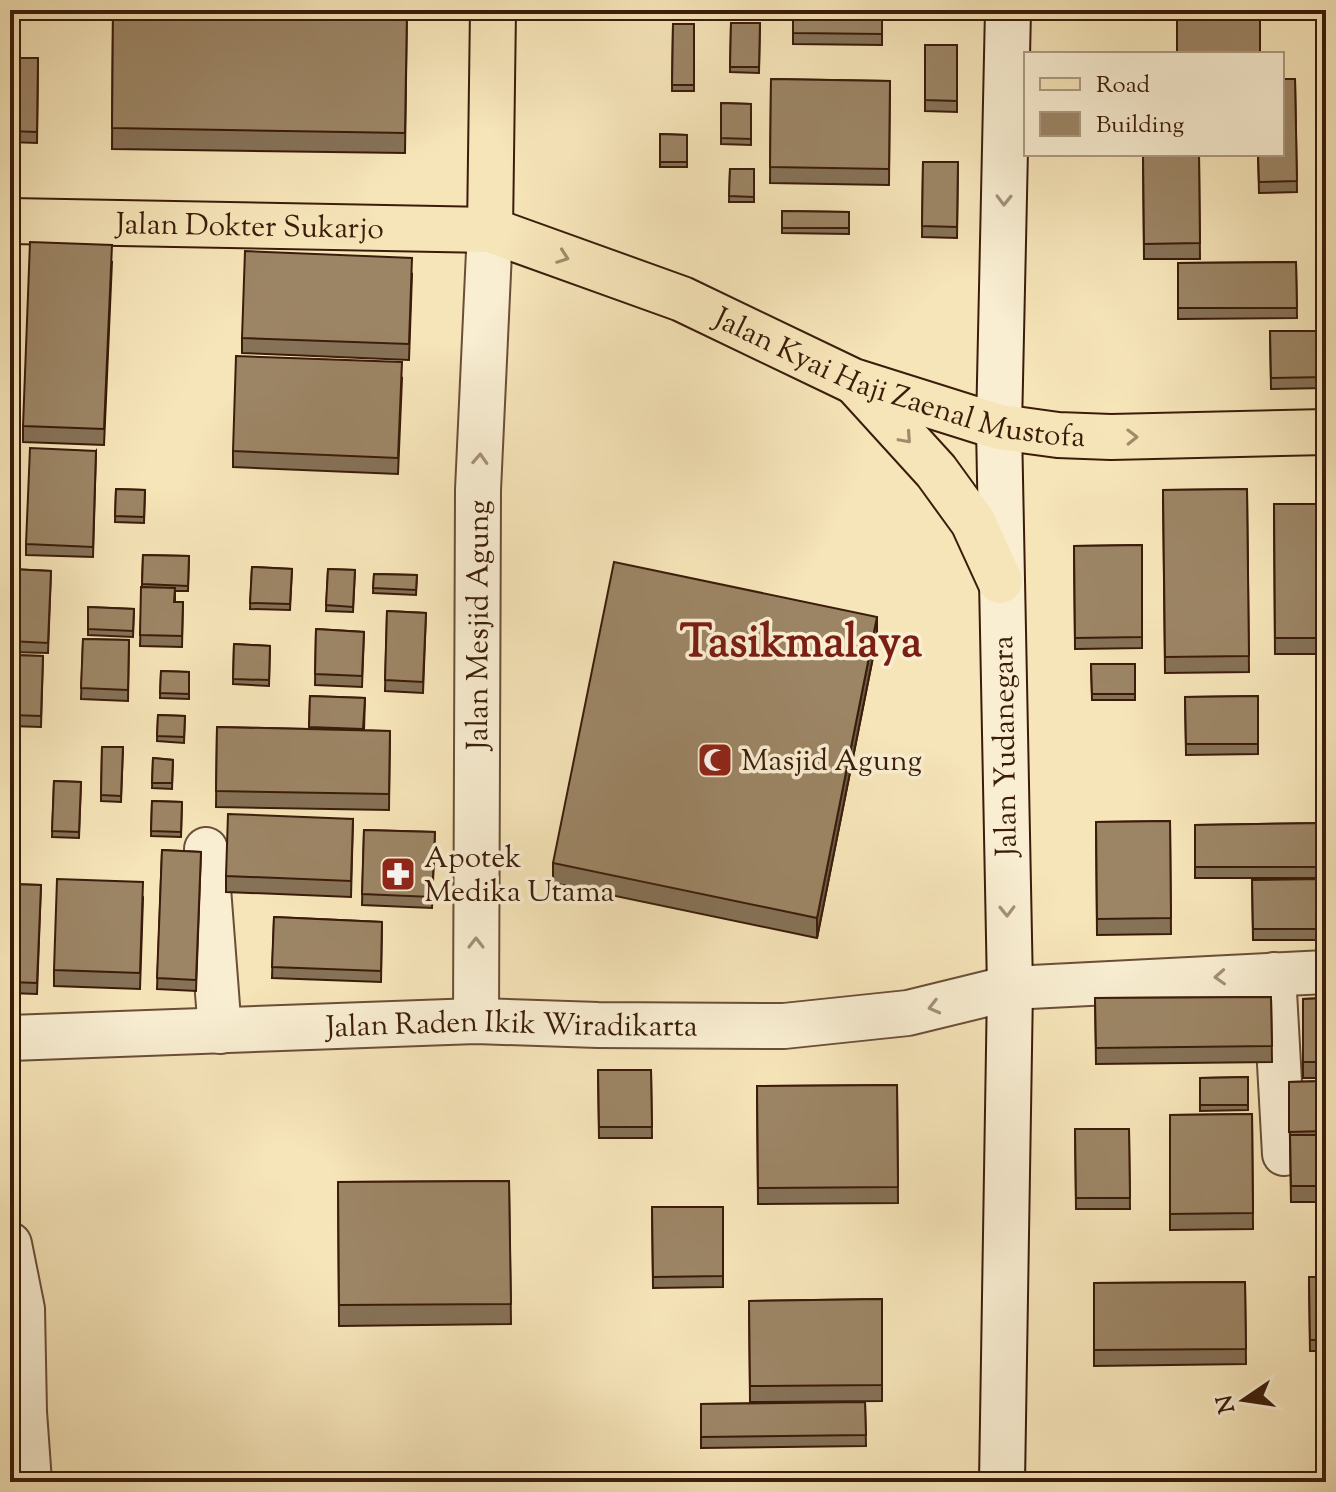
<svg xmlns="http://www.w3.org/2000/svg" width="1336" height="1492" viewBox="0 0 1336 1492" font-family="'Sorts Mill Goudy',serif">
  <rect width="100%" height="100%" fill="#f6e5b9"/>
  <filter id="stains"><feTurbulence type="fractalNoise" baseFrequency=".0025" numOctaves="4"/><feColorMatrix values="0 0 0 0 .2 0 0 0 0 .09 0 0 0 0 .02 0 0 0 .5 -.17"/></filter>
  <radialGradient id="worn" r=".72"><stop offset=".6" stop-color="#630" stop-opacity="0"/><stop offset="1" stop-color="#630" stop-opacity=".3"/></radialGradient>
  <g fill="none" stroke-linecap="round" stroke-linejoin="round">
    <defs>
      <path id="minor" d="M206,849l14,183
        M1274,974l10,180
        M1010,988l316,-16
        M10,1244l13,65 2,103 5,70"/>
      <g id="tertiary">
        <path id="s1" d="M476,1021l2,-531 12,-260"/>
        <path id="s2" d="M10,1038l466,-17 122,4 186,1 124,-13 102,-25"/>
      </g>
      <path id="secondary" d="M1002,1482l8,-494 -11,-561 9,-417"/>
      <g id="primary">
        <path id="s3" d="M10,221l480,9 192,69 171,82 146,46 59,8 53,2 215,-5"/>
        <path d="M490,230l3,-220"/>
        <path d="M855,382l81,89 37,51 27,59"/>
      </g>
    </defs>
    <use href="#minor" stroke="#6a4e36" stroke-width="46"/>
    <use href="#tertiary" stroke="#6a4e36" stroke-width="48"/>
    <use href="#secondary" stroke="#3b1c0a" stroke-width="48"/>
    <use href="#primary" stroke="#3b1c0a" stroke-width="48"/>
    <use href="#minor" stroke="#f9eed2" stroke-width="42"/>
    <use href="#tertiary" stroke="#f9eed2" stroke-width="44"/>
    <use href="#secondary" stroke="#f9eed2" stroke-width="44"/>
    <use href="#primary" stroke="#f6e5b9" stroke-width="44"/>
  </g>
  <path fill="#867257" stroke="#3b1c0a" stroke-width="2" d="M10,10h43v6h-43z
    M113,10h294l-2,143 -293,-4z
    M793,13l89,1v31l-89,-1z
    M731,23h29l-1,50 -29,-1z
    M673,24h21v67h-22z
    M925,45h32v67l-32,-1z
    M10,58h28l-1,85 -27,-1z
    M771,79l119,2 -1,104 -119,-2z
    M1295,79l2,113 -38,1 -1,-39z
    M721,103l30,1v41l-30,-1z
    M660,134l27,1v32h-27z
    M1143,154h56l1,105h-56z
    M923,162h35l-1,76 -35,-1z
    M730,169h24v33h-25z
    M782,211l67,1v22l-67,-1z
    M112,261l-8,184 -81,-3v-16z
    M1296,262l1,56 -119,1v-56z
    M412,274l-3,86 -167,-7v-15z
    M1270,331h56v57l-55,1z
    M402,378l-4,96 -165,-7v-16z
    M96,451l-3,106 -67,-2v-11z
    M116,489l29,1 -1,33 -29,-1z
    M1247,489l2,183 -84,1 -2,-183z
    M1274,504h52v150h-51z
    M1142,545v103l-67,1 -1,-103z
    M143,555l46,1 -1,35h-13v11h8l-1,45 -42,-1z
    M252,567l40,2 -2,41 -40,-1z
    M10,569l41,2 -3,82 -38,-1z
    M328,569l27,1 -2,42 -27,-1z
    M374,574l43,1 -1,20 -43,-2z
    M88,607l46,2 -1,28 -45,-2z
    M387,611l39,2 -3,80 -38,-2z
    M316,629l48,3 -2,55 -47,-2z
    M877,637l-60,301 -264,-55v-20z
    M83,639l46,1 -1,61 -47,-2z
    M234,644l36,2 -1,40 -36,-2z
    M10,655l33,1 -2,71 -31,-1z
    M1091,664h44v36h-43z
    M161,671l28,1v27l-29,-1z
    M310,696l55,2 -1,32 26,1 -1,79 -173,-3 1,-80 92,2z
    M1258,696v58l-72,1 -1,-58z
    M158,715l27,1 -1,27 -27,-2z
    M102,747h21l-2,55 -20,-1z
    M10,748h7l-2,61 -5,-1z
    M153,758l20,2 -1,29 -20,-1z
    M54,781l27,1 -2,56 -27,-1z
    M152,801l30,1 -1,35 -30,-1z
    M353,819l-2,78 -125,-5v-16z
    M1170,821l1,113 -74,1 -1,-113z
    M1326,823v55h-131v-53z
    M364,830l71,2 -3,76 -70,-3z
    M162,850l39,2 -5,139 -39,-2z
    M1326,879v61h-73l-1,-60z
    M10,884l31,1 -4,109 -27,-1z
    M143,898l-3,91 -86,-3v-16z
    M274,917l108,5 -1,60 -109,-4z
    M1271,997l1,65 -176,2 -1,-66z
    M1326,998v80h-23v-79z
    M598,1070h53l1,68h-53z
    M1248,1077v33l-48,1v-33z
    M1326,1081v121h-35l-2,-120z
    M897,1085l1,118 -140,1 -1,-118z
    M1252,1114l1,115 -83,1v-115z
    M1075,1129h54l1,80h-54z
    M509,1181l2,143 -172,2 -1,-144z
    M652,1207h71v80l-70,1z
    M1309,1277h17v74h-16z
    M1245,1282l1,82 -152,2v-83z
    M882,1299v102l-132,1 -1,-101z
    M865,1402l1,44 -165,2v-44z"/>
  <path fill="#6d5d47" stroke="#3b1c0a" stroke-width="2" d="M877,617v20l-60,301v-20z"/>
  <path fill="#9c8565" stroke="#3b1c0a" stroke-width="2" d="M113,10h294l-2,123 -293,-5z
    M1177,10h83v44h-83z
    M793,13l89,1v20l-89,-1z
    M731,23h29l-1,44h-29z
    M673,24h21v61h-22z
    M925,45h32v56l-32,-1z
    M10,58h28l-1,74 -27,-1z
    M771,79l119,2 -1,88 -119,-2z
    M1282,79h13l2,102 -38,1 -1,-28h24z
    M721,103l30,1v35l-30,-1z
    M660,134l27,1v27h-27z
    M1143,154h56l1,89 -56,1z
    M923,162h35l-1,65 -35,-1z
    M730,169h24v28l-25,-1z
    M782,211l67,1v16h-67z
    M30,242l82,3 -8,184 -81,-3z
    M245,251l167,7 -3,86 -167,-6z
    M1296,262l1,46h-119v-45z
    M1270,331h56v46l-55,1z
    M236,356l166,6 -4,96 -165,-7z
    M30,448l66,3 -3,96 -67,-3z
    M116,489l29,1 -1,27 -29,-1z
    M1247,489l2,167 -84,1 -2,-167z
    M1274,504h52v134h-51z
    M1142,545v92l-67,1 -1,-92z
    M143,555l46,1 -1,30 -46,-2z
    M614,562l263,55 -60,301 -264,-55z
    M252,567l40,2 -2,35 -40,-1z
    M10,569l41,2 -3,72 -38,-2z
    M328,569l27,1 -2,37 -27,-2z
    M374,574l43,1 -1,15 -43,-2z
    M141,587l34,1 -1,14h9l-1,34 -42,-1z
    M88,607l46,2 -1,22 -45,-2z
    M387,611l39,2 -3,69 -38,-2z
    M316,629l48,3 -2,44 -47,-2z
    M83,639l46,1 -1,50 -47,-2z
    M234,644l36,2 -1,34 -36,-1z
    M10,655l33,1 -2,60 -31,-1z
    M1091,664h44v30h-43z
    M161,671l28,1v22l-29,-1z
    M310,696l55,2 -2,31 -54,-2z
    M1258,696v48h-72l-1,-47z
    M158,715l27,1 -1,21 -27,-1z
    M217,727l173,4 -1,63 -173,-3z
    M102,747h21l-2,49 -20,-1z
    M10,748h7l-2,50h-5z
    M153,758l20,2 -1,23h-20z
    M54,781l27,1 -2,50 -27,-1z
    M152,801l30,1 -1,30 -30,-1z
    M228,814l125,5 -2,62 -125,-5z
    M10,818h3l-2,48h-1z
    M1170,821l1,97 -74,1 -1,-97z
    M1326,823v44h-131v-42z
    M364,830l71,2 -3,65 -70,-3z
    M162,850l39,2 -5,128 -39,-2z
    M57,879l86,3 -3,91 -86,-3z
    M1326,879v50h-73l-1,-49z
    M10,884l31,1 -4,98 -27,-1z
    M274,917l108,5 -1,49 -109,-4z
    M1271,997l1,49 -176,2 -1,-50z
    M1326,998v64h-23v-63z
    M598,1070h53l1,57h-53z
    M1248,1077v28h-48v-27z
    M1326,1081v50l-37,1v-50z
    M897,1085l1,102 -140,1 -1,-102z
    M1252,1114l1,99 -83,1v-99z
    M1075,1129h54l1,69h-54z
    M1290,1135h36v51h-35z
    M509,1181l2,123 -172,1 -1,-123z
    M652,1207h71v69l-70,1z
    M1309,1277h17v63h-16z
    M1245,1282l1,67 -152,1v-67z
    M882,1299v86l-132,1 -1,-85z
    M865,1402l1,33 -165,2v-33z"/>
  <defs><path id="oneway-chevron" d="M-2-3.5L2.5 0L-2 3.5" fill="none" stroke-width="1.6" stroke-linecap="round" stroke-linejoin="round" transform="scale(2)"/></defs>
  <g stroke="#a49078">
    <use href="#oneway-chevron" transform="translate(1004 200) rotate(91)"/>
    <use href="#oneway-chevron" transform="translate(480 459) rotate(-87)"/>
    <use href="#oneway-chevron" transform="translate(1007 911) rotate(89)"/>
    <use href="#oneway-chevron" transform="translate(476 943) rotate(-90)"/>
    <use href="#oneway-chevron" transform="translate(1220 977) rotate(177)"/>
    <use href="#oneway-chevron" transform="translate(934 1007) rotate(166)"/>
  </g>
  <g stroke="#a28b6a">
    <use href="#oneway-chevron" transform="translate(563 257) rotate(20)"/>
    <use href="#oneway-chevron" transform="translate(1132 437) rotate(-1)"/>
    <use href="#oneway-chevron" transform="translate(906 438) rotate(48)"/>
  </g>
  <defs>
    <symbol id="mosque-square" viewBox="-11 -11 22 22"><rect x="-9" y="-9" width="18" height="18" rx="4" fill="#8f2418" stroke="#f9eed2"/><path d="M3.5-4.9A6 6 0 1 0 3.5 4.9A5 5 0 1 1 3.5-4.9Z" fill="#fff"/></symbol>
    <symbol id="pharmacy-square" viewBox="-11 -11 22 22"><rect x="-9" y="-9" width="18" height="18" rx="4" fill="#8f2418" stroke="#f9eed2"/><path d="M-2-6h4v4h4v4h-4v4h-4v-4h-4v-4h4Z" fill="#fff"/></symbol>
  </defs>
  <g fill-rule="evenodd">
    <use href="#mosque-square" x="695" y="740" width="40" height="40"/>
    <use href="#pharmacy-square" x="378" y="854" width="40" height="40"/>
  </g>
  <g text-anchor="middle" stroke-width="7" stroke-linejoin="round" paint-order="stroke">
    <g font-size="30" fill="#3b1c0a" stroke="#f9eed2">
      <text dy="10" stroke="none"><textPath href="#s3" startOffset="240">Jalan Dokter Sukarjo</textPath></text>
      <text dy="10" stroke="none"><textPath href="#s3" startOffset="918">Jalan Kyai Haji Zaenal Mustofa</textPath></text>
      <text dy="10" stroke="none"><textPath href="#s1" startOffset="396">Jalan Mesjid Agung</textPath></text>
      <text transform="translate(1004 746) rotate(-91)" y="10">Jalan Yudanegara</text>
      <text dy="10" stroke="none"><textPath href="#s2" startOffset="502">Jalan Raden Ikik Wiradikarta</textPath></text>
    </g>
    <g font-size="30" fill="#3b1c0a" stroke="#f9eed2" text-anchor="start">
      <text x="741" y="770">Masjid Agung</text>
      <text x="424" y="867">Apotek<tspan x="424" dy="34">Medika Utama</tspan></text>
    </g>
    <g font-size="46" font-weight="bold" fill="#7a1f14" stroke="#f9eed2">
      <text x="801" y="656">Tasikmalaya</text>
    </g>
  </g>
  <rect width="1336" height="1492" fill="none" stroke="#f6e5b9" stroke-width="40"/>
  <rect x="12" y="12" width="1312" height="1468" fill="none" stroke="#3b1c0a" stroke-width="4"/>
  <rect x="20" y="20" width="1296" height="1452" fill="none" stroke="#3b1c0a" stroke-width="2"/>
  <rect x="1024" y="52" width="260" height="104" fill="#f9eed2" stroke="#ad9a82" stroke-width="2"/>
  <rect x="1040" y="78" width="40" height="12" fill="#f6e5b9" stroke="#ad9a82" stroke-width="2"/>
  <text x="1096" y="92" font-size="24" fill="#3b1c0a">Road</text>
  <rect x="1040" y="112" width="40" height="24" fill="#9c8565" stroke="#ad9a82" stroke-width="2"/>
  <text x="1096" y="132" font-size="24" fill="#3b1c0a">Building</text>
  <g transform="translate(1244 1400) rotate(257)" stroke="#f9eed2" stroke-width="6" paint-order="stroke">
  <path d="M0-6L14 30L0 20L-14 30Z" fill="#3b1c0a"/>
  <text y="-12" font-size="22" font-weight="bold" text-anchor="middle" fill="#3b1c0a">N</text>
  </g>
  <rect width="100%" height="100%" filter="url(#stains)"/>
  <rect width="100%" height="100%" fill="url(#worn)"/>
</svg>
